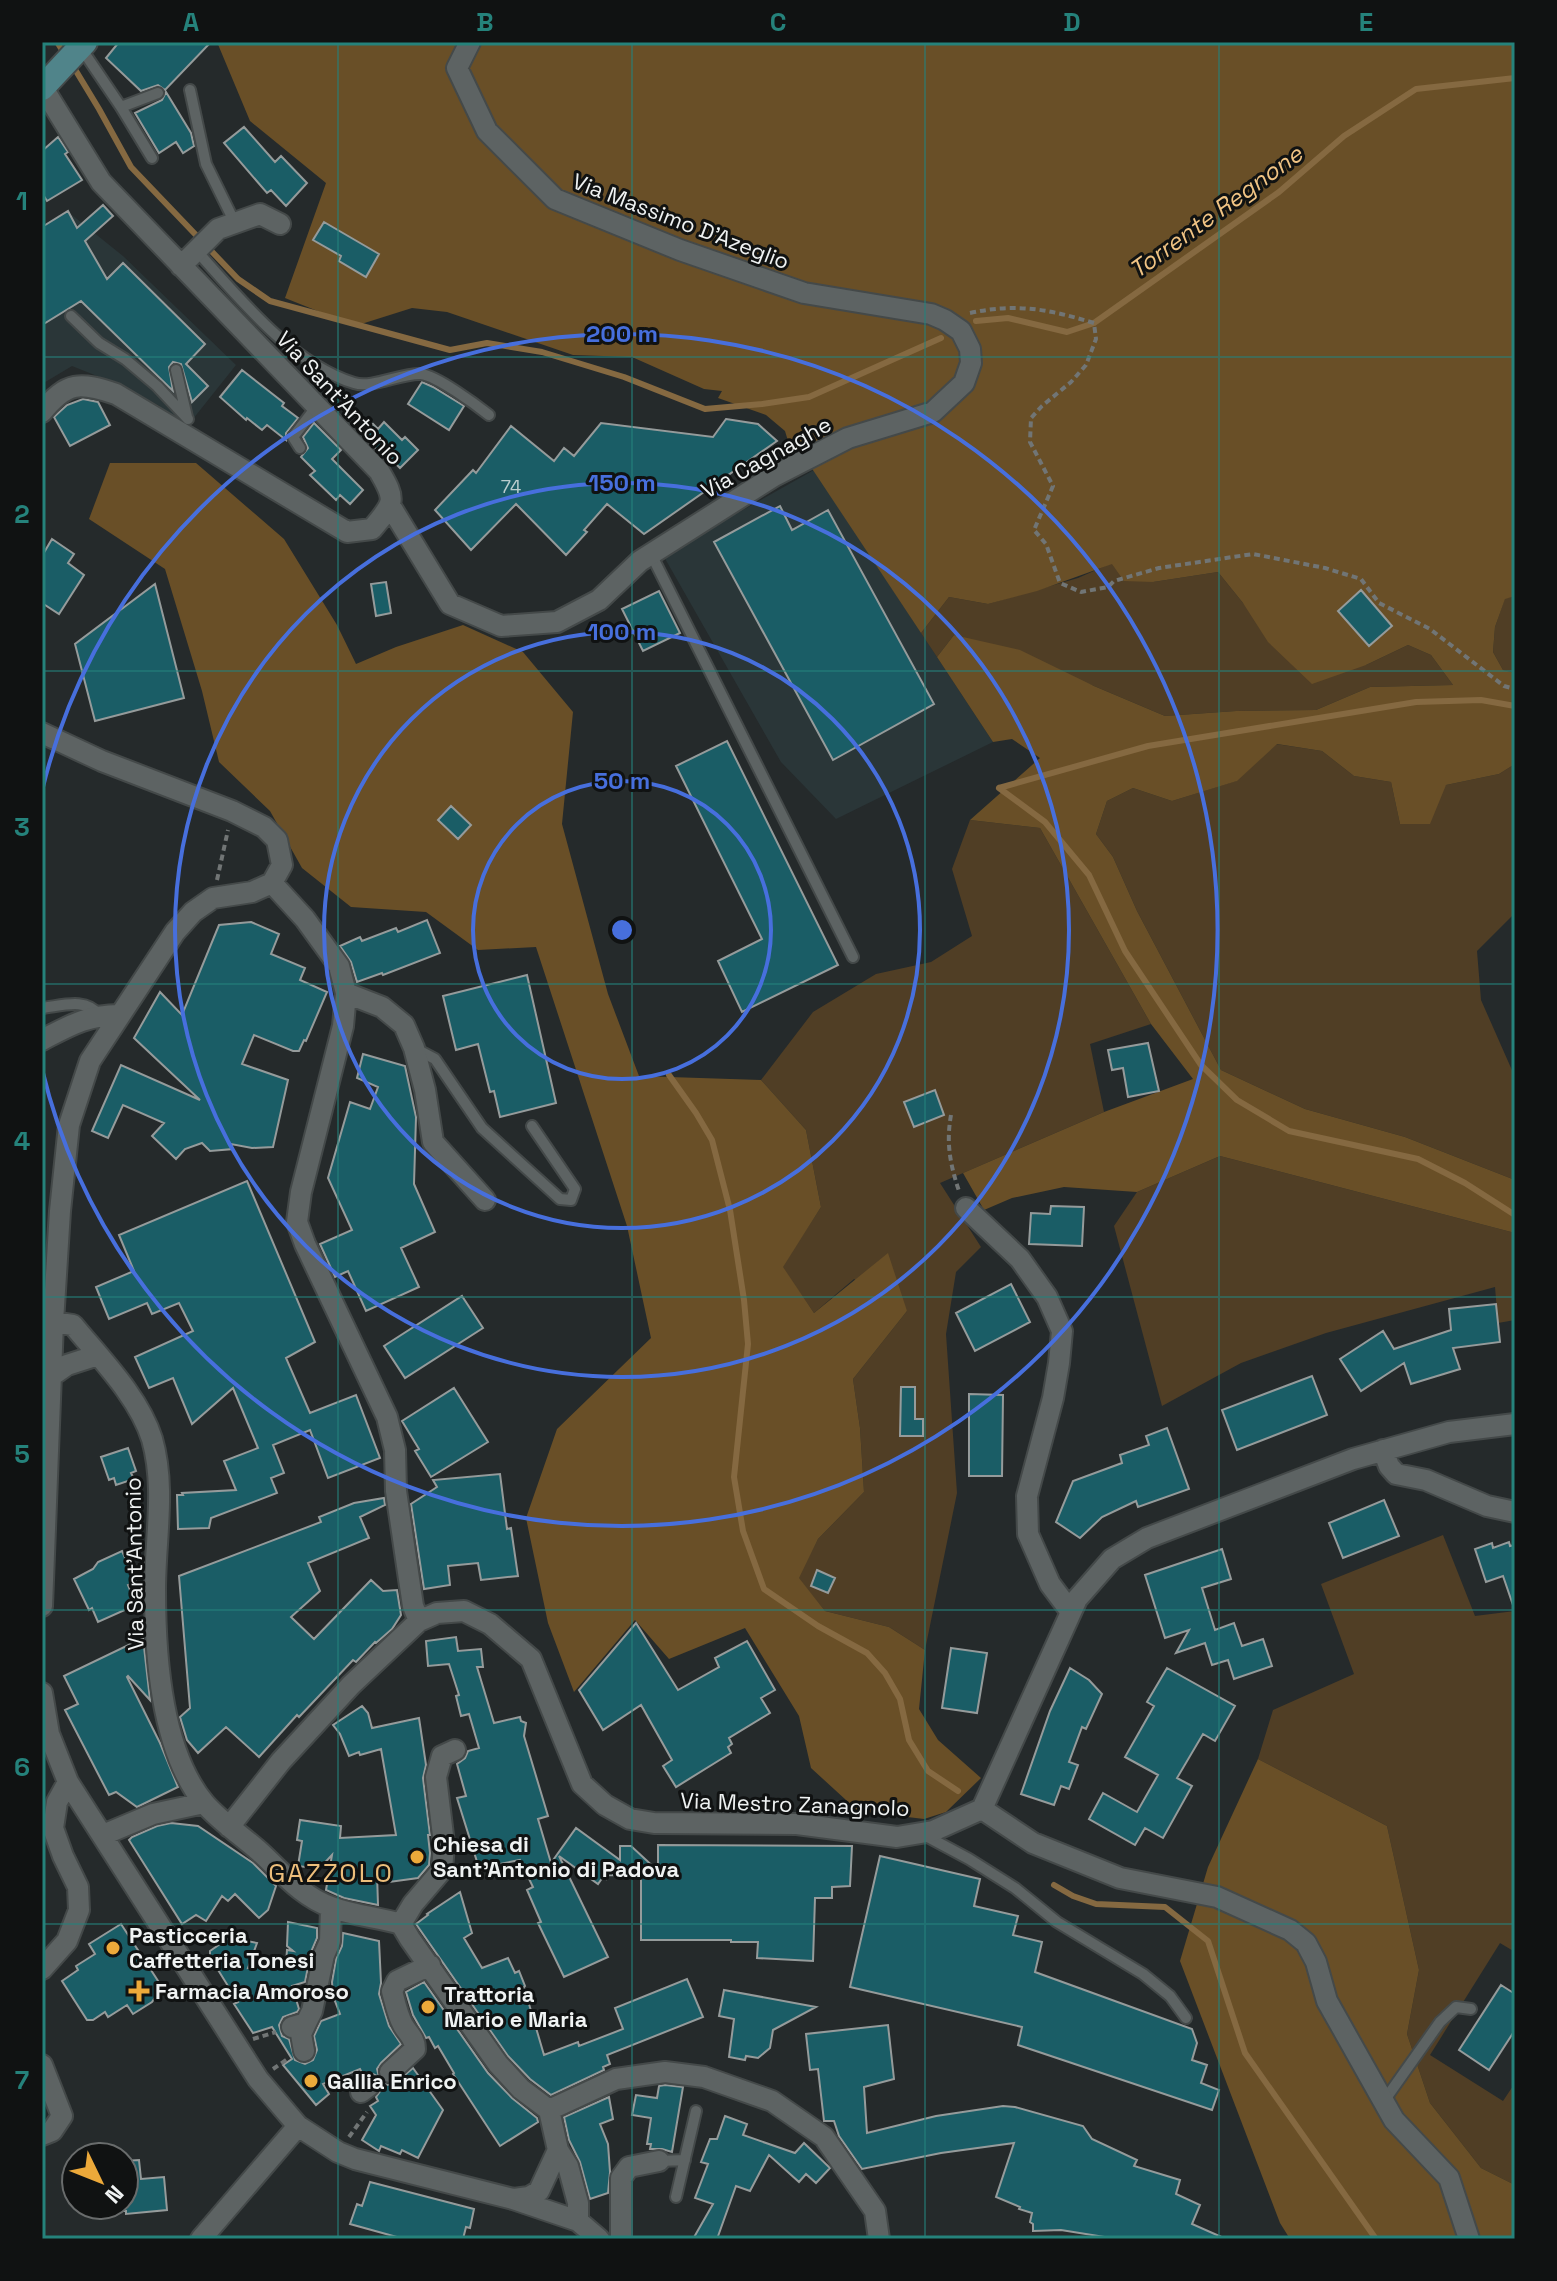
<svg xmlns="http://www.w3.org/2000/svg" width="1557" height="2281" viewBox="0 0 1557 2281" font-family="'Space Grotesk',sans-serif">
  <rect width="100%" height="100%" fill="#252a2b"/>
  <path fill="#2a3638" d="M67,211l56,45 113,109 -51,64 -27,-24 -41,-21 -45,-18 -30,18v-157z
    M814,470l179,272 -157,77 -55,-57 -118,-207z"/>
  <path fill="#503e25" d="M1112,563l41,19 65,-10 25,31 123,62 42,-20 23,10 22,30 -83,2 -54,23 -80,1 -71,5 -71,-30 -140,-51 -17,22 -16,-24 28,-36 39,7 90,-26z
    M1515,596v77l-12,-3 -10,-18 2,-25 10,-29z
    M1276,744l46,7 32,25 37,6 9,42 46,-39 53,-11 16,-10v147l-2,4 -36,36 4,49 34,77v103l-110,-43 -100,-28 -84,-39 -84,-159 -24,-54 -17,-23 11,-33 26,-13 39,13 64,-20z
    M970,820l70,8 111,196 -61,20 14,68 -164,71 41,64 -25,25 -10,62 11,159 -32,157 -36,-23 -64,-16 -27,-33 20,-39 46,-47 -4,-64 -7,-49 54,-68 -53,-32 -40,34 -32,-46 39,-60 -15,-77 -45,-50 52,-68 63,-38 55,-12 41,-26 -20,-67z
    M1220,1156l295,77v87l-17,3 -3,-36 -169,46 -85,30 -79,43 -48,-180 23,-34z
    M1443,1535l32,81 40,-5v341l-15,-9 -70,112 73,46 12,-18v102l-34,-17 -51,-65 -23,-69 12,-64 -32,-144 -129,-67 15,-49 81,-36 -33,-90z"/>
  <path fill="#694f27" d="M217,42h1298v554l-10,3 -10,28 -2,25 10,18 12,3v91l-16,10 -53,11 -16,39h-30l-9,-42 -37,-6 -32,-25 -45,-7 -40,37 -65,20 -39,-13 -26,13 -11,33 17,23 24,54 84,159 84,39 100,28 110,43v53l-295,-77 -83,36 -73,-5 -52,11 -28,12 -21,-37 141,-61 89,-33 -42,-55 -111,-196 -70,-8 70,-62 -28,-19 -19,3 -56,-85 17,-22 66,15 74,36 71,30 71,-5 80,-1 54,-23 83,-2 -22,-30 -23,-10 -42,20 -54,19 -44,-42 -25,-39 -25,-31 -65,10 -29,-1 -12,-17 -75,27 -49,13 -39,-7 -28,36 -116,-175 -14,-7 -6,-20 -19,-16 -48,-17 4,-7 -18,-2 -72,-32 -59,-2 -126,-43 -35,-4 -57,18 -70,-28 41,-115 -76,-62z
    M110,463h86l88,76 53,86 19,39 40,-17 67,-22 60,27 50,60 -11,112 46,170 31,82 122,4 45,50 15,77 -38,60 31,46 74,-60 19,58 -54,68 7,49 4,64 -46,47 -19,39 26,33 64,16 36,23 -6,59 19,31 43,38 -35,34 -22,7 -66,-8 -47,-43 -12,-52 -54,-88 -76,31 -34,-39 -61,72 -26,-69 -22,-105 31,-89 94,-91 -24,-112 -91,-279 -58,3 -52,-38 -75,-5 -49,-39 -32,-57 -51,-49 -17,-71 -37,-122 -76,-50z
    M1258,1759l129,67 32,144 -12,64 23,69 51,65 34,17v54h-225l-10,-16 -100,-262 28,-94z"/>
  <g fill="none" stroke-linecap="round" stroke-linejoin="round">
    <path stroke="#856941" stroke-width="6" d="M57,42l7,11
      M73,66l26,43 32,58 107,112 32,22 180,49 37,-7 55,9 82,25 81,32 57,-5 47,-7 132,-59
      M976,321l32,-3 59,14 27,-9 185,-131 65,-56 72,-47 99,-11
      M999,788l46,34 44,53 36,76 76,114 36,35 52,31 129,28 47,24 50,32
      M999,788l149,-42 268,-44 65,-2 34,6
      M669,1075l27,38 16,27 18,70 14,90 4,44 -14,133 9,54 21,58 54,37 49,27 18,20 15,26 9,41 19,31 30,20
      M1054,1885l19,11 23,8 69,3 43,34 37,112 131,186"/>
  </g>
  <path fill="#1a5d66" stroke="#959b9b" stroke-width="2" d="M119,42h92l-46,48 -7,-5 -17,6 -35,-33z
    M166,92l25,41 3,13 -11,7 -7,-11 -17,11 -24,-40 27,-13z
    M244,127l31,35 6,-6 26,27 -21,23 -15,-16 -4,3 -43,-50z
    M58,137l10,15 -3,2 17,26 -35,21 -5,-8v-42z
    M103,205l10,11 -28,25 22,38 16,-16 82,81 -19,20 22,22 -16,16 -11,-38 -8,-2 -4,5 4,24 -92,-90 -39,24v-98l26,-16 9,17z
    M324,222l55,32 -13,23 -27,-16 2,-5 -28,-16z
    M242,370l42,33 -2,3 16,12 -12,15v7l-19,-15 -5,5 -15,-12 -1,2 -26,-23z
    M422,382l11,5 31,19 -15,24 -41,-26z
    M83,399l15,3 12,23 -40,21 -16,-29 13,-12z
    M726,419l32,5 19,17 -133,93 -37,-30 -23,26 3,2 -21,23 -50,-51 -45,46 -36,-40 38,-40 3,3 35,-47 43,35 10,-13 10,8 27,-33 112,14z
    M384,422l18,18 3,-3 13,13 -18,18 -11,-11 -3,2 -24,-25 11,-10 5,5z
    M314,423l27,27 -9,9 31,31 -13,14 -10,-9 -4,5 -26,-25 5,-4 -14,-14 7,-9 -5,-11z
    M780,506l12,24 36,-20 106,194 -101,56 -119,-218z
    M52,539l22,15 -6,9 16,12 -25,39 -17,-11v-47z
    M386,582l5,31 -15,3 -5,-32z
    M155,584l29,114 -89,23 -20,-77z
    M1361,590l31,36 -23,20 -31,-35z
    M659,591l21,42 -37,18 -21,-42z
    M727,741l111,224 -96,47 -24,-51 44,-22 -86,-173z
    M451,806l20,19 -13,14 -20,-19z
    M427,920l13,33 -57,22 -1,-2 -25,9 -6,-20 -11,-16 20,-9 2,4 34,-13 2,4z
    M251,922l28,12 -8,20 34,14 -5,12 27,12 -21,49 -2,-1 -5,11h-6l-39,-16 -12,29 46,16 -15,67 -21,1 -21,-4 2,5 -23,2 -8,-8 -17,6 -9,10 -24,-23 12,-13 -41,-18 -15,33 -16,-7 29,-66 79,35 -66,-62 26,-46 22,23 37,-90z
    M527,975l29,128 -56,14 -6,-26 -4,1 -12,-48 -22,6 -13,-54z
    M1148,1043l11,48 -31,6 -5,-29 -11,2 -4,-20z
    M363,1054l42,12 11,51 -2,67 21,48 -34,16 18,39 -53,24 -18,-40 -13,6 -15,-33 32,-14 -24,-52 22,-76 20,7 8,-22 -21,-9z
    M935,1090l9,25 -30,12 -10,-25z
    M247,1181l68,161 -29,16 24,55 46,-18 24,63 -52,20 -18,-48 -37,15 11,28 -13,5 6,15 -66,25 -2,10 -31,1 -1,-34h6l-1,-2 54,-3 -12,-29 34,-13 -25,-60 -41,36 -19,-46 -24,10 -14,-31 58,-26 -14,-28 -27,11 -5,-11 -38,16 -13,-32 38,-16 -15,-36z
    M1051,1206l33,1 -2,39 -53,-2 2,-31 19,1z
    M1011,1284l19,38 -55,29 -19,-38z
    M462,1296l21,32 -78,50 -21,-32z
    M1496,1304l4,38 -47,6 7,21 -49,15 -7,-21 -43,28 -21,-32 43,-28 11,18 57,-19 -2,-21z
    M1312,1376l15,39 -90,35 -15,-40z
    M901,1387h14v32h8v17h-23z
    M454,1388l34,54 -57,35 -16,-26 4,-2 -17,-28z
    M969,1394l34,1 -1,81h-33z
    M1167,1428l22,61 -51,18 -2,-6 -34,16 -22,21 -24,-16 17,-41 49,-18 -2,-8 29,-10 -3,-9z
    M128,1448l8,23 -5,2 3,6 -18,6 -2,-7 -5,2 -8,-23z
    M500,1474l7,55 4,-1 7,48 -37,4 -3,-17 -30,3 2,19 -26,4 -13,-85 26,-17 -4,-7z
    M384,1498l1,7 -25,12 9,21 -61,25 12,28 -29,26 23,22 57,-59 12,11 14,-1 4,25 -9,14 -16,14 -1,-1 -19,20 -3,-2 -54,57 -2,-2 -38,42 -33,-30 -28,26 -11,-13 -7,-23 10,-9 -11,-132 142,-54 -2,-5 35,-14z
    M1384,1500l15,36 -56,22 -14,-35z
    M1509,1542l1,4 5,-1v59l-2,1 -10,-29 -17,6 -11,-33 17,-6 1,5z
    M1222,1549l9,30 -29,9 13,42 19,-7 8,23 21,-7 9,27 -38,13 -6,-19 -16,5 -7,-22 -29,10 13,-23 -24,8 -20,-63z
    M122,1551l14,31 -8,3 4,10 -5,14 -29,13 -6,-14 -3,2 -15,-31 19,-10 5,-7z
    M817,1570l18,8 -7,15 -17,-7z
    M636,1623l42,67 41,-23 -4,-9 32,-17 28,49 -14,8 9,15 -41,25 3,6 -4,3 3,6 -55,34 -13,-21 9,-6 -31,-55 -38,25 -24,-40z
    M456,1637l2,14 23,-2 2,18h-6l17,56 26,-6 1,4 5,2 -2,13 24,80 -10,3 13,44 25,-35 44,32v-14h11l27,25v-26l194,1 -2,40 -18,1v11h-17l-2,63 -56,-3 1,-16h-27v-2h-90v-64l-33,-1 -2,4 -3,-2 -5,7 -39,-28 49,101 -44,20 -26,-54 3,-1 -14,-32 6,-3 -13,-27 -41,8 -22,-70 9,-2 -9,-32 8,-6 3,-7 11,-3 -10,-34 -8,2 -5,-20 3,-1 -10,-31 -21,2 -2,-25z
    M143,1638l7,62 -22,-24 -1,1 33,66 18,44 -41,20 -21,-15 -7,3 -44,-85 13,-6 -14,-28z
    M951,1648l36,5 -10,60 -35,-5z
    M1070,1668l19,12 13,14 -16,35 -4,-2 -13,35 9,3 -9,24 -8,-3 -7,19 -33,-11 29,-83z
    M1167,1668l68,38 -20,35 -12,-7 -26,44 15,8 -29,52 -18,-10 -10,17 -46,-26 14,-26 34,19 21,-37 -33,-18 29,-51 -7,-4z
    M362,1706l6,7 4,15 47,-10 7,47 -3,13 7,57h-2l2,18 -1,12 -11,13 -36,5 -5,-9 1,31 -34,-7 -18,-8 6,-35 -13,14 -21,-3 4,-25 -5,-1 3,-20 41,6 -1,12 56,-3 -15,-86 -21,6 -1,-3 -10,4 -9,-22 -7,-9z
    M171,1823l27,3 55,37 23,23 -8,24 -9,8 -24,-24 -7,7 -6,-5 -16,25 -10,-6 -14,9 -53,-84 3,-3 25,-11z
    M880,1856l100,23 -6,27 44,10 -5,19 29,7 -7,30 157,57 5,14 -5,17 15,5 -6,18 18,7 -7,20 -194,-65 4,-18 -172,-40z
    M460,1892l12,41 -8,5 18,30 26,-10 7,15 4,-2 6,15 -1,1 20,68 34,-13 1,4 44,-17 -8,-21 72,-29 16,38 -96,38 3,9 -7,3 1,3 -53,25 -21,-16 -22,-23 -92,-132 12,-9 -1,-1z
    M288,1922l29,6v10l-6,14 -6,30 -13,4 7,23 -2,3 -14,5 -4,8 3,11 7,3 6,21 10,4 8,-4 4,-10 -3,-14 7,-15 19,-7 -7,-18 -1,-14 4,-23 6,-13 1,-13 36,8 2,42 -2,11 10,32 12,18 -20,19 -4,6 2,8 -6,-3 -10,1 -3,-6 -37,15 6,10 -13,11 -33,-40 9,-6 -20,-32 -19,6 -19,-29 4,-2 -28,-45v-6l19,-13h3l25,5 -9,25 38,-5 1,-13 6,1 -6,-5z
    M121,1924l41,63 -10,15 -19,12 -6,-9 -19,12 -3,-5 -12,8h-6l-25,-39 16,-11 -2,-4 19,-12 -6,-10z
    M424,1982l64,91 24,25 25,20 1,4 -38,24 -47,-72 1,-1 -16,-27 -3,2 -6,-11 -3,1 -13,-23 -7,-23z
    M1501,1985l14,9v36l-26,40 -30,-20z
    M724,1990l92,17 -43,23 -3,18 -12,10 -12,-2 -1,4 -16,-3 5,-38 -15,-3z
    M888,2025l6,54 -30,8 3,46 69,-17 67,-10 12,1 68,19 9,13 45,21 -3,6 46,14 -4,14 24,11 -8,19 34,15h-109l-56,-9 -28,1v-7l-3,-2 2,-9 -13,-4 1,-2 -24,-10 18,-54 -73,10 -79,16 -23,-33 -5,-15h-10l-6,-52 -8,1 -4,-36z
    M413,2068l30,42 -25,48 -16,-8 -2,4 -19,-8 -2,5 -17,-11 14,-25 -6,-9 8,-5 -2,-4 5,-7v-9l6,4 7,-1z
    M665,2085l18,2 -11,65 -10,-3h-12l1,-5h-4l4,-26 -19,-3 4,-20 21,3 2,-12z
    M609,2097l4,22 -13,5 8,20 2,28 -2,21 -18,6 -10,-37 -11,-22 -5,-23z
    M725,2116l22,8 -4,11 52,18 9,-10 26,25 -14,15 -10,-9 -7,8 -30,-27 -19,36 -14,-5 -19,53h-24l20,-35 -18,-6 13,-34 -7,-2 9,-23h7z
    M139,2160l2,19 23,-2 3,33 -41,4v-3h-2v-50z
    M370,2182l104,27 -4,19 -4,-1 -3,12h-59l-54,-15 7,-20 5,2z"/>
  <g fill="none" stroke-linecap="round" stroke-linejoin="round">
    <defs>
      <path id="lane" d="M81,48l40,59 37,-14
        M190,90l16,74 29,59
        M121,107l31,51
        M196,250c42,47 96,114 158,133 18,6 47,-10 67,-9 16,2 54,30 68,41
        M71,316l28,27 26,16 32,27 31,33
        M176,370l11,47
        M300,448l-7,-11 24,-31
        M651,554l202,403
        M42,1008c19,-2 44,-11 57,7
        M416,1049l19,10 47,69 78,71 11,1 4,-11 -43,-63
        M926,1836l43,23 46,29 42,34 86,52 27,22 16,22
        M1384,2101l56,-79 16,-15 15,2
        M659,2161l26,-1
        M676,2197l20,-86"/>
      <path id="street" d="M181,266l37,-37 42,-15 20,10
        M42,412c25,-31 38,-30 74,-18l231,138 25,-3c22,-26 25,-28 7,-58l-278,-289 -58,-94
        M391,507l59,97 51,22 56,-4 42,-22 41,-39 134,-85 74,-38 85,-26 31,-29 7,-20 -1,-14 -9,-18 -16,-11 -14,-6 -127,-21 -124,-43 -125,-51 -68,-68 -30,-63 13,-26
        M42,733l60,28 130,50 32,16 13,13 5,25 -10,18 -20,9 -39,6 -20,14 -18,20 -85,129 -21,64 -9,86 -7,111 -11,284
        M272,883l33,36 34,47 7,27 -3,33 -42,166 -4,30 8,22 82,173 8,33 1,41 17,115 6,15
        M346,993l36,14 22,18 10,23 11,42 8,52 52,58
        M42,1040c27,-14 45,-25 77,-25
        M966,1208l54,51 27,38 15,34 -3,32 -6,35 -26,98 1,38 22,50 21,28
        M53,1322l20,3c27,33 66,72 79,114 14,49 3,100 3,151 0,65 6,162 50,214 16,18 37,32 55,48 23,21 41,44 71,55 23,9 47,10 70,17
        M50,1377l17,-12 31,-10
        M1383,1450l6,16 7,8 30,6 61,26 28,6
        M42,1693l7,41 19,48 190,297 40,47 -97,113
        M982,1809l51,34 87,35 97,19 73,33 16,13 10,19 11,39 67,119 55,58 20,61
        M229,1827l52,-66 70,-76 68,-64 18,-8 27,-2 26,13 41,35 51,125 23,21 25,14 24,4 143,1 100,13 36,-6 49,-22 95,-210 35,-40 35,-21 206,-79 96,-27 66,-8
        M103,1835l50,-21 51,-11
        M401,1924l9,15 88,125 23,25 28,21 9,40 10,16 10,37v18
        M401,1924l12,-20 29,-34 2,-26 -8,-67 6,-21 13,-6
        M42,1969l25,-28 12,-31 -1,-23 -15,-31 -10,-28 4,-26 11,-20
        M292,2027l14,-4 6,-12 12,-56 6,-14 1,-34
        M304,2051l-3,-17 5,-11
        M42,2065l20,51 -10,15 -10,4
        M390,2072l25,-23c0,-11 -7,-15 -12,-24 -6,-11 -8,-23 -11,-34l5,-10 33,-16
        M361,2092l8,-6
        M549,2110l67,-31 49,-7 39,5 68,24 52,36 51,74 4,28
        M298,2126l40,26 17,7 158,40 65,22 21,18
        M514,2199l15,-2 10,-6 19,-41
        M621,2239v-61l8,-11 30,-6"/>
      <path id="secondary" d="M42,88l43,-46"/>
    </defs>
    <use href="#lane" stroke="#444949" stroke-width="14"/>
    <use href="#street" stroke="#444949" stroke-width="24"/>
    <use href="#secondary" stroke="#444949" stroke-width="28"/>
    <path stroke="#717575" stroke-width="4" stroke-dasharray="6 4" stroke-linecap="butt" d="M970,313c47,-10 78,-4 124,10l2,16 -10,26 -15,17 -29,24 -11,12 -1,24 23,44 -19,44 12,14 14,39 21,9 27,-5 6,-6 45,-13 94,-14 72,14 36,11 18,24 51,26 74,57 11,3
      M217,880l11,-50
      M951,1115c-5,28 -1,49 8,76
      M253,2039l23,-7
      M273,2069l16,-11
      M349,2137l18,-25"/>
    <use href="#lane" stroke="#5d6363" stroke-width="10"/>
    <use href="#street" stroke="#5d6363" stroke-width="20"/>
    <use href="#secondary" stroke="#50848a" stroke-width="24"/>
  </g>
  <path fill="none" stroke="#25827b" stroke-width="2" stroke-opacity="0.55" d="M338,42v2197M632,42v2197M925,42v2197M1219,42v2197M42,357h1473M42,671h1473M42,984h1473M42,1297h1473M42,1610h1473M42,1924h1473"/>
  <g fill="none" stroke="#476fdd" stroke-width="4">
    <circle cx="622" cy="930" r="149"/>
    <circle cx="622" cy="930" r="298"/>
    <circle cx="622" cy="930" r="447"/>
    <path d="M42 791A596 596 0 1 1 42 1069"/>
  </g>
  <g fill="#eca93a" stroke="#101212" stroke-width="3">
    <circle cx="417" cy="1857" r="8"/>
    <circle cx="113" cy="1948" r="8"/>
    <path d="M135 1979h8v8h8v8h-8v8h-8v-8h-8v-8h8z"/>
    <circle cx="428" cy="2007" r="8"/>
    <circle cx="311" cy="2081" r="8"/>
  </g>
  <g text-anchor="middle" stroke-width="6" stroke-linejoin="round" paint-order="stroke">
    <g font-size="18" fill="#bacdcf">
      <text x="511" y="493">74</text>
    </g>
    <g font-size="22" fill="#eff2f2" stroke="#101212">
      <text transform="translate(681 221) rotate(21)" y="8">Via Massimo D'Azeglio</text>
      <text transform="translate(340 398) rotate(47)" y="8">Via Sant'Antonio</text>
      <text transform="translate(766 457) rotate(-29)" y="8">Via Cagnaghe</text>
      <text transform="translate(134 1564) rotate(-91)" y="8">Via Sant'Antonio</text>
      <text transform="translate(795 1804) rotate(2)" y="8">Via Mestro Zanagnolo</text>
    </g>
    <g font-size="22" font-weight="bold" fill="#eff2f2" stroke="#101212" text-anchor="start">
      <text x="433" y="1852">Chiesa di<tspan x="433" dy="25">Sant'Antonio di Padova</tspan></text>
      <text x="129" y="1943">Pasticceria<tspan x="129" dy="25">Caffetteria Tonesi</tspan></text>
      <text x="155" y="1999">Farmacia Amoroso</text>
      <text x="444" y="2002">Trattoria<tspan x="444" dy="25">Mario e Maria</tspan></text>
      <text x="327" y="2089">Gallia Enrico</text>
    </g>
    <g font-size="24" font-style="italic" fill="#f1c484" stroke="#101212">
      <text transform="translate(1216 212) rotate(-36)" y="8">Torrente Regnone</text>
    </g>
    <g font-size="26" letter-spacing="2" fill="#edbe7b" stroke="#101212">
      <text x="331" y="1882">GAZZOLO</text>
    </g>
  </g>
  <circle cx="622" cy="930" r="12" fill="#476fdd" stroke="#101212" stroke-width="4"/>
  <g font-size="24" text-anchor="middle" font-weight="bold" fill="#476fdd" stroke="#101212" stroke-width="6" stroke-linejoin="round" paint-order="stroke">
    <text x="622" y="342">200 m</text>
    <text x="622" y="491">150 m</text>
    <text x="622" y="640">100 m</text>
    <text x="622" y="789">50 m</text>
  </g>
  <rect width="1557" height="2281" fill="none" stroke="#101212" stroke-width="88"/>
  <g transform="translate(100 2181) rotate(133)"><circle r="38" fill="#101212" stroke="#696c6c" stroke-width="2"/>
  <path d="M0-6L14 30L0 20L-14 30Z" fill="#eca93a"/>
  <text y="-12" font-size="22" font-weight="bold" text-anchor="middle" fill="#eff2f2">N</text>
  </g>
  <rect x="44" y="44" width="1469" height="2193" fill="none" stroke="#25827b" stroke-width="3"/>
  <g font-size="26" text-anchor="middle" font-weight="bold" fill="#25827b">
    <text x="191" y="31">A</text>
    <text x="485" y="31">B</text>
    <text x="778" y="31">C</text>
    <text x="1072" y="31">D</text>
    <text x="1366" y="31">E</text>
    <text x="22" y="210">1</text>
    <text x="22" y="523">2</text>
    <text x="22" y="836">3</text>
    <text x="22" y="1150">4</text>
    <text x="22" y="1463">5</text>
    <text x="22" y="1776">6</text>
    <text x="22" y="2089">7</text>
  </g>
</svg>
